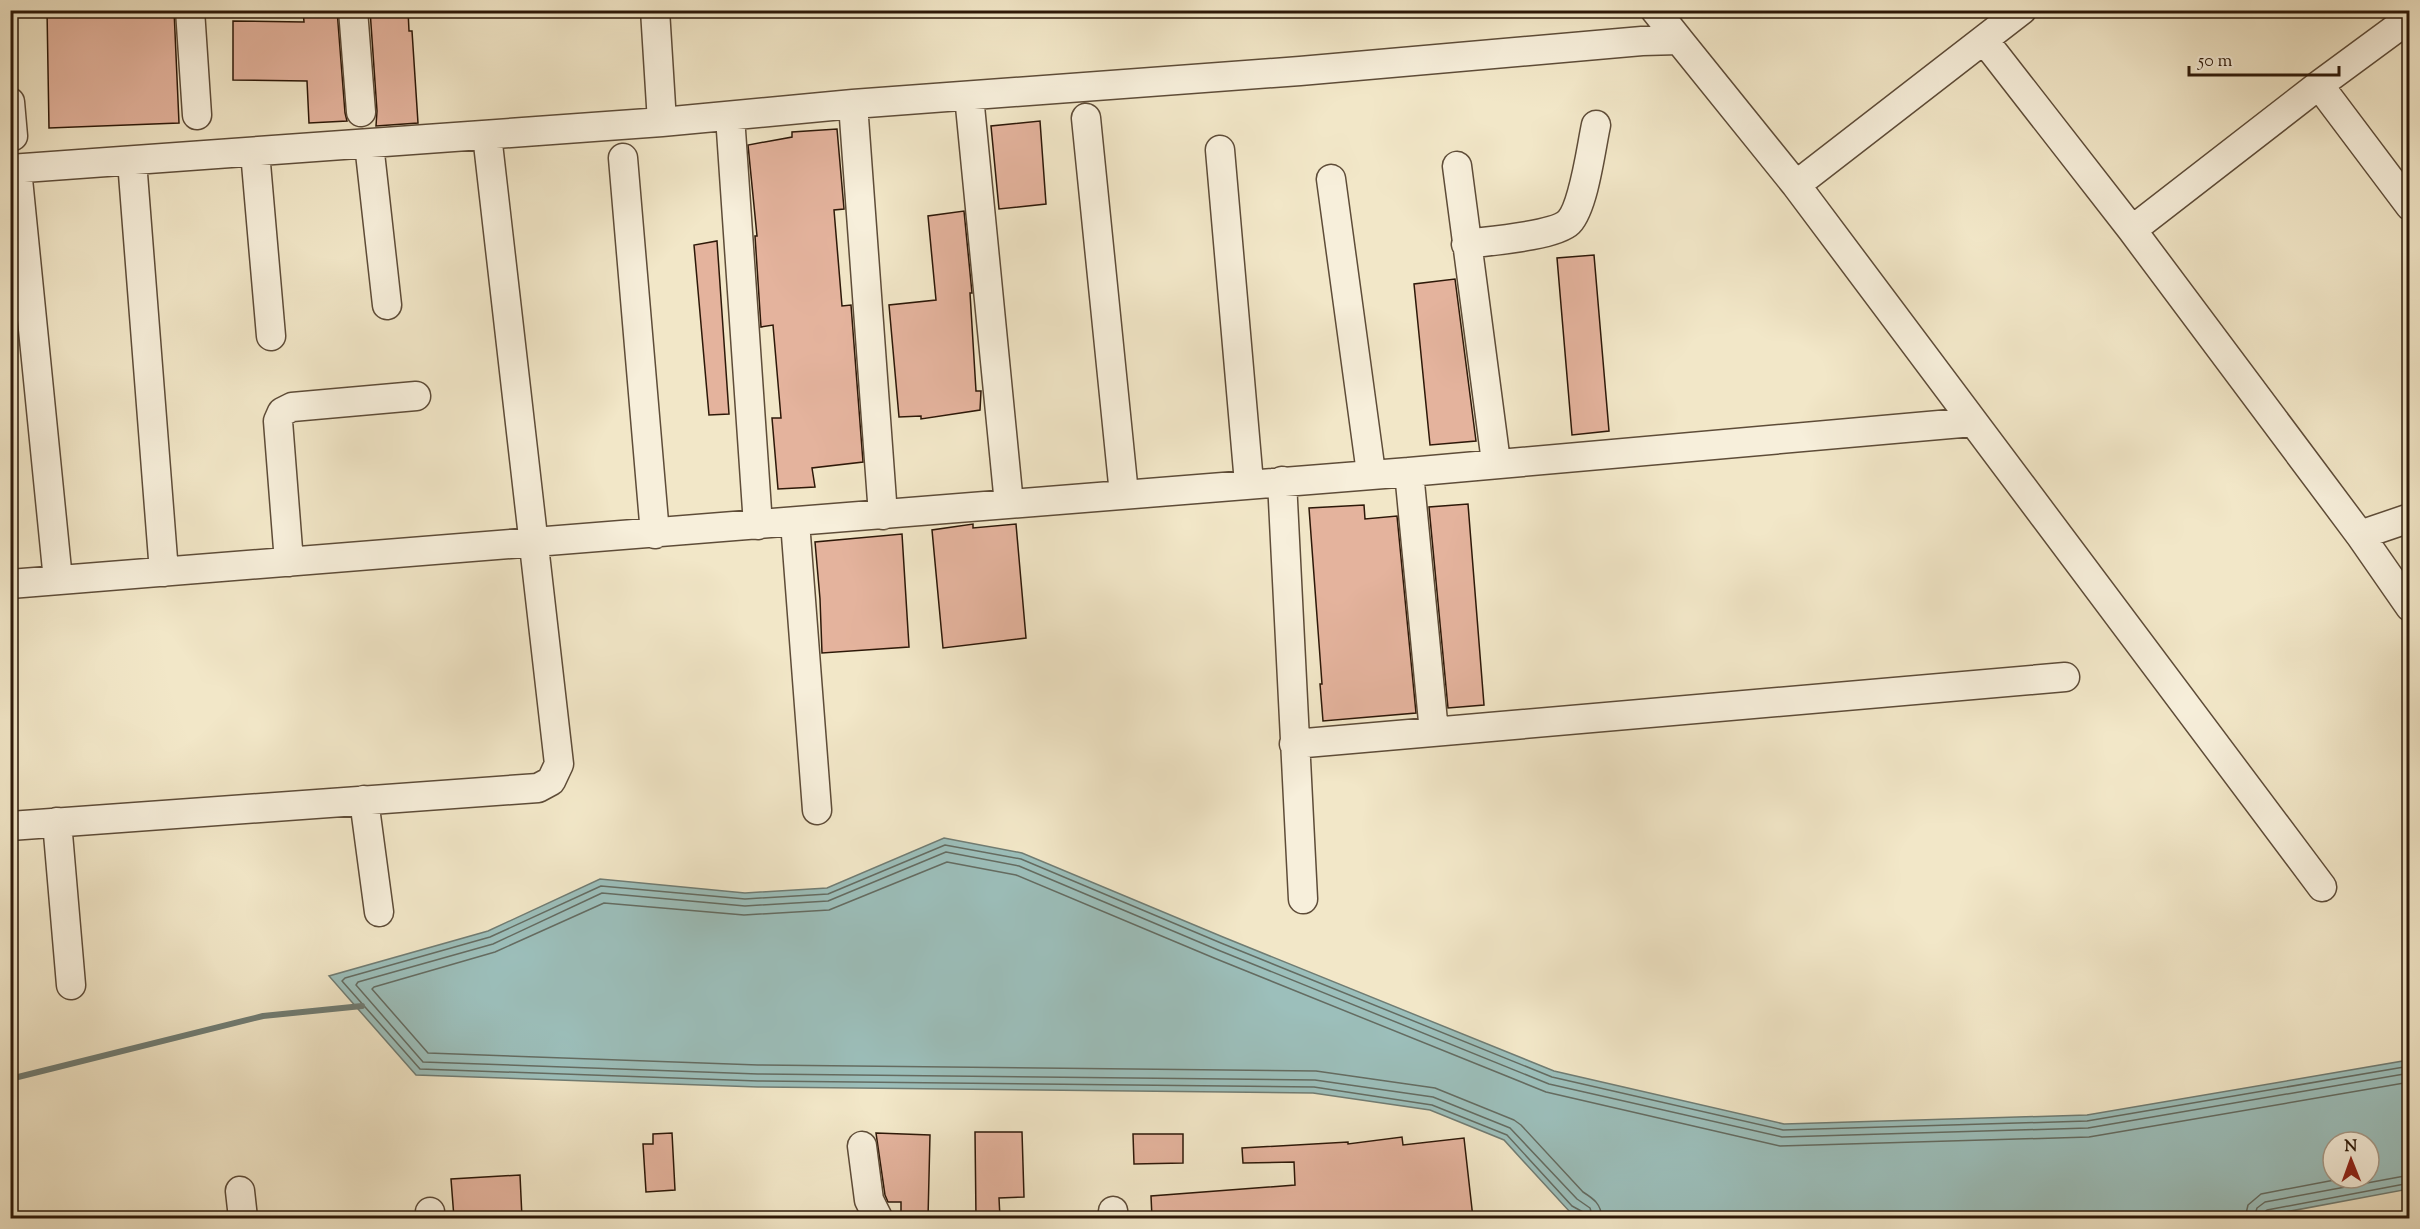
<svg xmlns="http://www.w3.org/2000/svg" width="2420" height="1229" viewBox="0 0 2420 1229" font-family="'Sorts Mill Goudy',serif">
  <rect width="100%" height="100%" fill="#f2e7c8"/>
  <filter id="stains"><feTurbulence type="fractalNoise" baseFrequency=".00333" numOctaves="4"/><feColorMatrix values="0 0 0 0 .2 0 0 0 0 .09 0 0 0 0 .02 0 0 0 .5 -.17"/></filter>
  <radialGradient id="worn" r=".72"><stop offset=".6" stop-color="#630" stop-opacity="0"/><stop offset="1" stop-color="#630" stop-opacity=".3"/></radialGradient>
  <path fill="#9cbfbb" stroke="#707c73" stroke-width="1.5" fill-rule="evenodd" d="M944,838l78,15 201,84 331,134 230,53 303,-9 322,-55v129l-156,29h-669l-15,-7 -65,-71 -74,-30 -117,-17 -555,-6 -342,-12 -87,-99 159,-45 112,-52 145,14 82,-5zM2333,1142h36v36h-36z"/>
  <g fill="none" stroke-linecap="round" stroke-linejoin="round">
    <path stroke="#646c62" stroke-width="1.5" d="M1585,1218l-2,-6 -11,-6 -65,-71 -75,-30 -118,-18 -556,-6 -338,-12 -78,-88 3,-3 145,-41 111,-51 144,13 83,-5 117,-49 76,14 200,84 331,134 231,53 304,-9 323,-55
      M1593,1218l-3,-10 -13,-9 -67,-71 -77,-31 -118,-17 -557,-6 -335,-12 -67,-77 2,-3 135,-38 109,-51 143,13 83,-5 118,-49 73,14 199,84 331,134 233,53 306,-9 322,-55
      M1602,1218c-1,-14 -8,-19 -19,-26l-62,-67 -7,-5 -79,-32 -119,-17 -558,-6 -330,-12 -56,-64 2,-2 121,-35 109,-49 140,12 85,-5 118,-48 69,13 198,83 332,134 234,54 309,-9 321,-55
      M2245,1218l3,-13 13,-11 84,-16
      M2254,1218l3,-10 8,-6 145,-27
      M2262,1218l1,-5 4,-3 143,-27"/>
    <path stroke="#707c73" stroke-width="6" d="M10,1079l253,-63 99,-10"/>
  </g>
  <path fill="#e4b39d" stroke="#2d1808" stroke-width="1.5" d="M47,10h127l5,113 -130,5z
    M303,10h34l8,103 2,8 -38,2 -2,-42 -74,-1v-59l71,1z
    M370,10h38l1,21h3l6,92 -42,3 1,-15z
    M1040,121l6,83 -47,5 -8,-83z
    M837,129l7,80 -10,1 8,96 9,-1 12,157 -51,6 3,19 -37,2 -6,-71h9l-8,-93 -12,2 -6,-91h2l-9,-91 44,-8v-5z
    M964,211l8,82h-2l6,98h5l-1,19 -59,9v-3l-22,1 -10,-112 47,-5 -8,-84z
    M717,241l12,173 -20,1 -15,-170z
    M1594,255l15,176 -37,4 -15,-177z
    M1455,279l21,162 -46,4 -16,-161z
    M1468,504l16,201 -36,3 -19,-201z
    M1364,505l1,14 32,-3 19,197 -93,8 -3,-37h2l-13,-176z
    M973,524v4l43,-4 10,114 -83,10 -11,-118z
    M902,534l7,113 -87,6 -2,-54 -5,-57z
    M975,1132h47l2,65 -25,1 1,20h-24z
    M672,1133l3,57 -29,2 -3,-48h10v-10z
    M876,1133l54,2 -2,83h-27v-16h-13l-3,-7z
    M1133,1134h50v29l-49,1z
    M1402,1137l1,8 61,-7 9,80h-321l-1,-22 144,-11 -1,-23 -51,1 -1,-15 106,-6v2z
    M520,1175l2,43h-68l-3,-39z"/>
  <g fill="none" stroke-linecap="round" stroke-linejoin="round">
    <defs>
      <path id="minor" d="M190,10l7,105
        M353,10l8,102
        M655,10l7,112
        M1655,10l24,30
        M1984,40l148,190 228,305 50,-17
        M2319,85l91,-67
        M969,96l40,408
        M10,102l3,34
        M853,104l30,411
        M730,116l28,409
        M1086,118l38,376
        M369,144l18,161
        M1220,150l29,333
        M255,152l16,184
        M623,158l32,376
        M132,161l32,411
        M1457,166l39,296
        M10,169l652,-47 191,-18 447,-33 342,-30 37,-1 117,145 526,702
        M17,169l41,411
        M1331,179l40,294
        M1796,185l226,-175
        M2132,230l187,-145 91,121
        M1466,244c22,-3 89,-8 103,-22 15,-16 22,-74 27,-97
        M1409,472l25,260
        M1282,481l21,418
        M795,522l22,288
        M2360,535l50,72
        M289,562l-11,-141 4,-9 10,-5 124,-11
        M10,584l1399,-112 564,-50
        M1294,744l771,-67
        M364,800l15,112
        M57,822l14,163
        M10,826l528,-38 13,-7 8,-17 -72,-629
        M862,1146l7,54 9,18
        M240,1191l3,27
        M1113,1211l1,7
        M430,1212v6"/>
    </defs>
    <use href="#minor" stroke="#5e4c38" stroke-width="31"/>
    <use href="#minor" stroke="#f7efdb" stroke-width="28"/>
  </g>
  <rect width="2420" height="1229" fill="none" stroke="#f2e7c8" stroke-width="36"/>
  <rect x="12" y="12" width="2396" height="1205" fill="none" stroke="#2d1808" stroke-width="3"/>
  <rect x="18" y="18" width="2384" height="1193" fill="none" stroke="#2d1808" stroke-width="1.5"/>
  <g transform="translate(2351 1160) rotate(359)"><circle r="28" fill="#f7efdb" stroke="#a69987" stroke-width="1.5"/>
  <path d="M0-4.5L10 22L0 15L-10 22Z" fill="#8f2418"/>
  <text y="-9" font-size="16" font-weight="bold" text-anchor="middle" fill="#2d1808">N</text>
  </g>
  <path d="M2189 66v9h150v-9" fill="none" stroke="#2d1808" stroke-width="3"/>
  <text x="2198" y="66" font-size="18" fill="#2d1808" stroke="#f7efdb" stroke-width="4.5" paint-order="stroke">50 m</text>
  <rect width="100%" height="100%" filter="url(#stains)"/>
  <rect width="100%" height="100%" fill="url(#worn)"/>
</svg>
